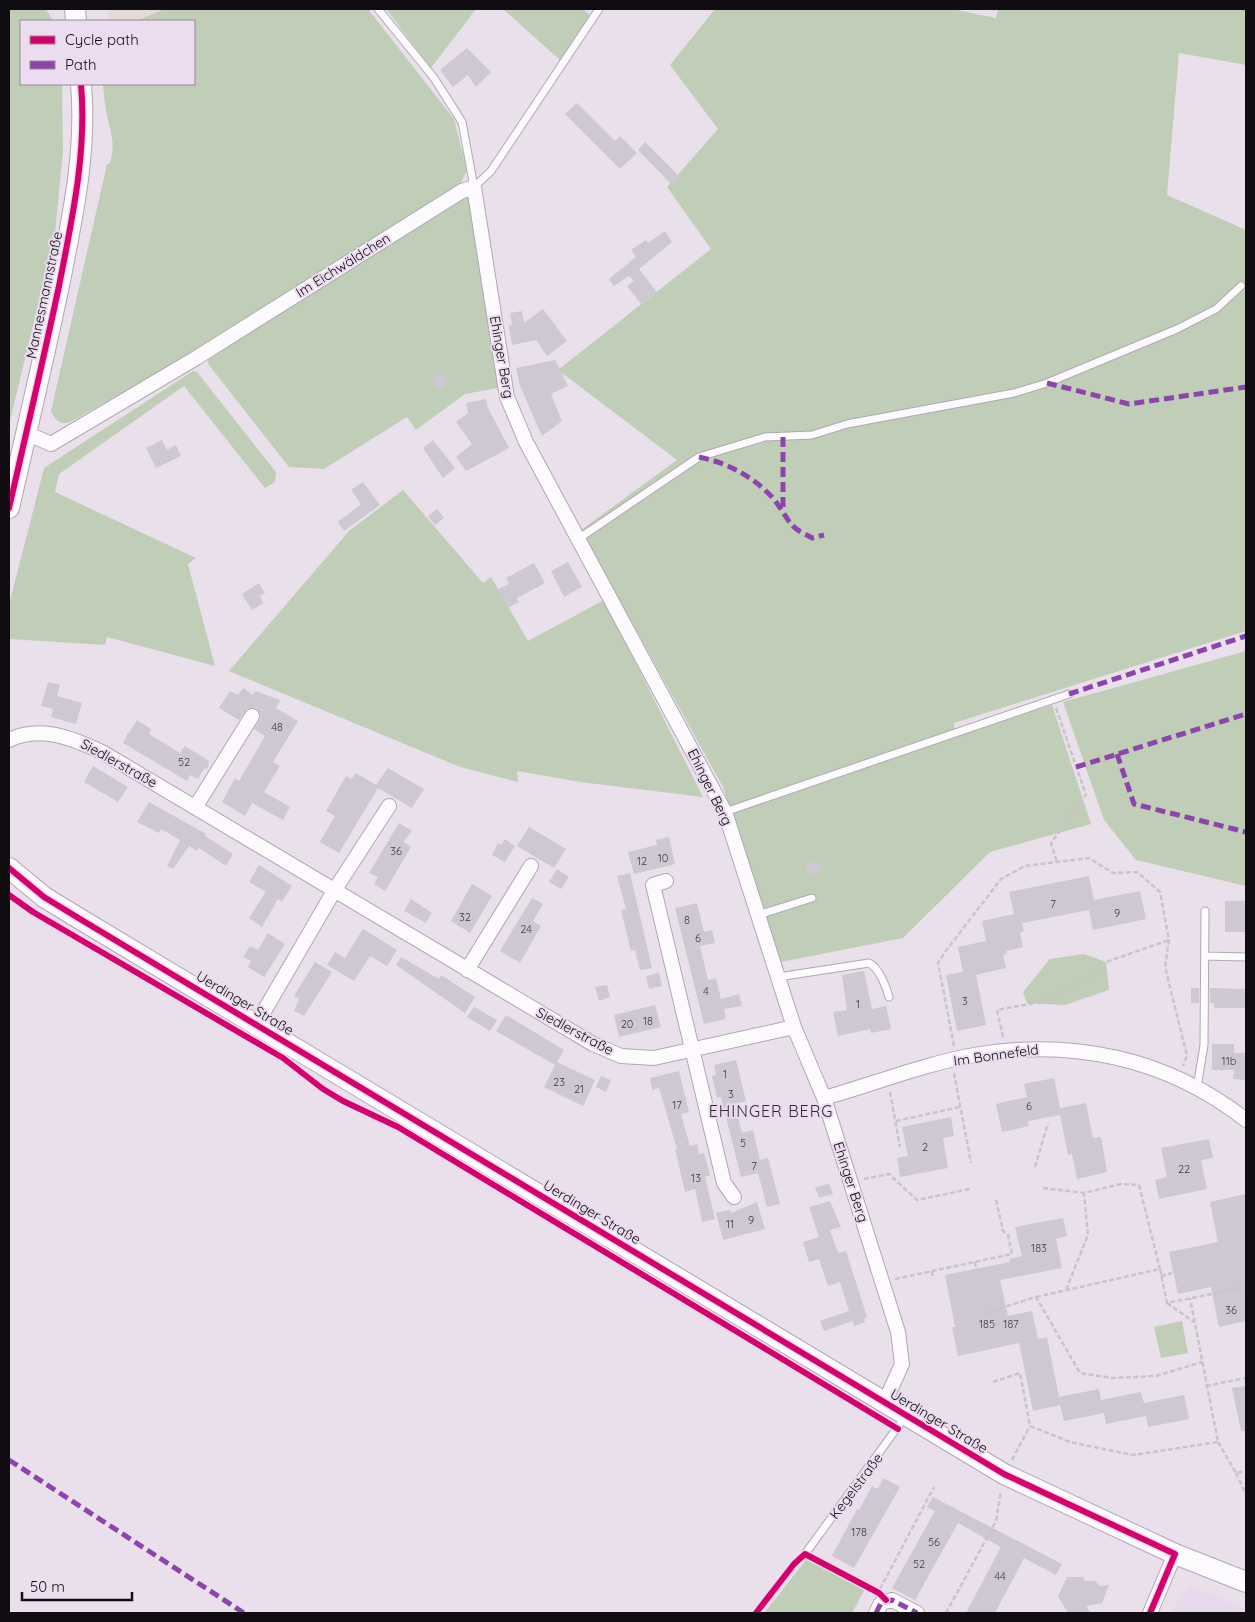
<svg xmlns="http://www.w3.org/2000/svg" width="1255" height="1622" viewBox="0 0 1255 1622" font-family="Quicksand,sans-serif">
  <rect width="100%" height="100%" fill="#e9e0ec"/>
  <path fill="#e5dbd5" d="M108,9h56l-27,12h-28z"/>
  <path fill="#e7d8ec" d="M1191,1587l55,21v5h-74l9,-20z"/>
  <path fill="#c0ceb7" d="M9,9h37l7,12h-32v63h41l1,66 -8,84 -46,191z
    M164,9h204l86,110 13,51 -7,15 -277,173 -111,63c-10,5 -17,0 -21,-10l56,-247 3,-1c5,-19 2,-25 -2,-43 -3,-12 -4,-24 -5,-36h91v-63h-57z
    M386,9h90l-45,59z
    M503,9h80l7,6 -30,45z
    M715,9h237l44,9 2,-9h248v56l-67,-12 -12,142 79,35v401l-292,92 1,13 97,-31 39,119 -101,28 -87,86 -122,24 -58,-175 -142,-257 96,-70 -119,-90 153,-121 -44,-62 51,-58 -48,-64z
    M464,196l8,3 26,189 -33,6 -49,36 -9,-13 -83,52 -35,-2 -81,-103v-4z
    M193,371l4,1 79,100 -1,10 -10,6 -81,-102 -125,88 -4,18 141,66 -8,6 27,102 -108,-29 -2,8 -96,-6v-34l35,-137z
    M403,490l80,93 8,-6 37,64 76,-41 99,197 -123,-15 -63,-11 1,11 -58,-15 -231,-96 120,-140z
    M1246,651v235l-110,-26 -32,-40 -41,-118z
    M1084,954l22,8 3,28 -44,15 -38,-2 -4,-11 27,-33z
    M1182,1321l6,32 -27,5 -7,-31z
    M806,1560l59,29 -13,24h-88z"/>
  <path fill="#cdc8d1" d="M467,48l24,24 -15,15 -8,-12 -15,12 -13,-17z
    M577,103l38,38 5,-5 17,17 -17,16 -55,-55z
    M645,142l35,35 -8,8 -34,-35z
    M665,231l7,11 -33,27 18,23 -16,12 -14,-18 7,-5 -5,-5 -15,10 -5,-7 27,-22 -5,-7 15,-10 2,3z
    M543,309l24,32 -20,15 -11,-16 -24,5 -3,-19 3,-1 -2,-12 12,-2 2,12z
    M555,360l13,26 -17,8 11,27 -20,15 -22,-50 -4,-18z
    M442,372l7,12 -10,7 -8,-12z
    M486,399l2,9 21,40 -43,23 -10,-14 16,-13 -16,-22 12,-9 -2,-10z
    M162,440l5,10 9,-5 5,11 -25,12 -10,-20z
    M433,440l22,28 -12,10 -20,-30z
    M363,482l17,23 -36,26 -6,-9 23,-18 -10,-14z
    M437,509l7,9 -9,7 -7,-9z
    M568,562l14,25 -18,10 -13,-26z
    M534,563l11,20 -28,15 2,4 -11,6 -10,-19 11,-5 -3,-6z
    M259,583l6,10 -5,3 3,7 -11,7 -10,-16z
    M48,682l12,3 -3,11 25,7 -6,21 -25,-7 2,-8 -12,-3z
    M243,688l10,7 2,-4 25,9 -4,8 22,13 -25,41 7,4 -16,26 26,15 -7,13 -31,-17 -7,13 -23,-14 13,-24 4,3 26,-45 -11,-7 7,-12 -5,-9 -9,1 -8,11 -20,-12 11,-17 8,4z
    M137,720l14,9 -2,5 31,19 5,-7 24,15 -1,7 -4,1 -6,10 -8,-4 -3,6 -64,-38 5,-11 1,1z
    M93,766l35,21 -10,15 -34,-20z
    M388,768l36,21 -12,19 -34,-20 -39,65 -19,-11 15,-26 -9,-5 20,-35 6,3 4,-6 20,12z
    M149,802l57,32 -1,2 28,18 -7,12 -27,-18 -2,3 -8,-5 -16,23 -6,-3 13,-26 -19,-11 -2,4 -22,-11z
    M399,823l13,8 -9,11 8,5 -26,44 -11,-7 4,-7 -9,-4z
    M529,827l37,22 -12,19 -37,-22z
    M669,837l6,27 -41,10 -6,-22 29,-7 -1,-5z
    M505,839l10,7 -10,16 -13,-7 6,-12 3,2z
    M818,860l4,11 -14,5 -4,-12z
    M259,865l33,21 -10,16 -4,-3 -16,28 -13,-9 17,-26 -17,-10z
    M557,869l12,8 -8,12 -12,-7z
    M630,873l22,95 -12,2 -5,-20 -4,1 -10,-41 5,-1 -9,-33z
    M1089,876l5,24 46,-9 6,28 -53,11 -4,-20 -67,13 2,8 -4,2 3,14 -17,4 1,3 -4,1 3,13 -30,7 10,50 -29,6 -11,-56 17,-3 -5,-25 28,-6 -4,-20 32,-7 -5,-22z
    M472,884l20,12 -22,37 -19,-12z
    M532,898l11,6 -10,17 8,5 -21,37 -20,-12z
    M411,899l21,14 -6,10 -22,-12z
    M1225,901h21v31h-21z
    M697,903l7,29 8,-2 3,13 -15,3 8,34 8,-2 5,21 18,-5 3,12 -18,3 2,10 -22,5 -29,-116z
    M363,929l34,21 -10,16 -17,-10 -16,25 -27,-16 8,-13 10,6z
    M268,933l17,11 -21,33 -16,-10 3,-6 -8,-4 7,-11 8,4z
    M401,957l38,22 2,-4 34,22 -10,16 -69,-48z
    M315,962l17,10 -28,44 -10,-5 5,-12 -5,-3z
    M864,971l8,38 14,-3 5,23 -20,4 -1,-4 -32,7 -5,-24 14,-2 -5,-35z
    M659,973l3,13 -13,3 -3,-13z
    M607,985l3,12 -11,4 -4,-14z
    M1191,988h8v15h-8z
    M1210,988l36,1v19h-32v-5h-4z
    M655,1005l6,22 -42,10 -5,-22z
    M474,1007l23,13 -7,11 -23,-14z
    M506,1015l58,35 -7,12 38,18 -12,26 -39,-19 11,-22 -59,-34z
    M1212,1044h22v9h12v27l-13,-1 1,-9h-22z
    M736,1060l10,41 -11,3 7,29 11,-3 7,30 8,-2 12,46 -13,3 -9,-34 -17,4 -20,-80 -4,1 -5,-22 4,-1 -2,-10z
    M679,1071l10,41 -8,2 9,32 7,-2 2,10 5,-1 6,22 -5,2 10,42 -13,3 -7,-33 -10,3 -10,-43h2l-18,-61 -7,2 -2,-12z
    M601,1076l10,4 -5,12 -10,-5z
    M1054,1078l6,30 26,-5 7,35 8,-1 6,35 -30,7 -5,-25 -4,1 -8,-40 -32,6 1,5 -27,6 -6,-28 31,-7 -3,-13z
    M951,1117l3,19 -11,2 5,30 -48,9 -3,-19 11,-2 -6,-29z
    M1209,1139l4,19 -12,2 6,29 -48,10 -4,-19 12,-3 -6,-29z
    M829,1184l4,10 -14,4 -4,-11z
    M1246,1194v127l-27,6 -8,-40 -33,7 -9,-42 49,-10 -8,-40z
    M830,1201l11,26 -11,3 8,23 8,-2 21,66 -3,2 1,3 -11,4 -1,-5 -29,10 -4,-10 29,-10 -9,-29 -12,4 -9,-27 -10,3 -6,-20 16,-5 -10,-30z
    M757,1202l8,27 -42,11 -7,-27 14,-3 1,3z
    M1063,1218l4,18 -11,3 6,29 -62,12 8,36 24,-5 6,28 9,-2 12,60 40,-8 2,11 40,-8 3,11 40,-8 5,24 -41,8 -2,-11 -40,8 -2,-11 -40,8 -4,-16 -27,6 -14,-68 -61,13 -6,-29h3l-10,-52 65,-13 -1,-3 13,-3 -7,-29z
    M1246,1386v45h-5l-9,-43z
    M883,1478l17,9 -46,81 -22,-12 25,-47 2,1 13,-24 6,3z
    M933,1497l129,67 -6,11 -32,-17 -29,55h-29l35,-66 -43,-24 -43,77 -23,-12 43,-77 -8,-4z
    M1067,1577h16l2,4h11l3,5 10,-1 -7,18 -16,3 5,7h-23l-10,-17z"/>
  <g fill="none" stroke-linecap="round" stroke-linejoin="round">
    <defs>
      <path id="service" d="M378,9l56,69 28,44 12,65
        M474,187l17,-16 108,-162
        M578,539l121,-82 66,-20 47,-2 35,-11 167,-31 33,-10 130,-54 39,-20 25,-23
        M725,812l344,-118
        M758,915l54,-17
        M1205,956l41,1
        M778,977l91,-14c10,5 17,23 20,34
        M1197,1088l7,-43 1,-134
        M805,1554l100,-137"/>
      <path id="minor" d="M26,433l25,11 145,-86 266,-167 12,-4 33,210 19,45 199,370 69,215 30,71 74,234 4,32 -18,40
        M9,740c32,-15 63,-2 93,12l491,292 28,12 33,2 140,-31
        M196,806l56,-90
        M666,881l-13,4 71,298 10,14
        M467,970l64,-104
        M256,1025l78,-134 55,-85
        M824,1098c50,-14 100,-34 150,-43 98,-17 193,3 272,65
        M876,1613l5,-10 11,-3 25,13
        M1150,1613l25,-59"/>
      <path id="secondary" d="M75,9l1,12
        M9,508c17,-74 34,-147 50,-222 13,-67 28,-133 22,-202
        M9,868l35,29 36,22 924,555 171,80 71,28"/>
    </defs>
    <use href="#service" stroke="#afa8b1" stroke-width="9"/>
    <use href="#minor" stroke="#afa8b1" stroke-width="16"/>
    <use href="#secondary" stroke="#afa8b1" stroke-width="22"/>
    <path stroke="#c8c5c8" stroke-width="2.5" stroke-dasharray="5 2.5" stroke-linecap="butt" d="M9,388l13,-30 5,1
      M1056,708l30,87 -35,48 6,19
      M1003,1037l-6,-27 48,-9 33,-17 28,-22 63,-22
      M954,1046l-16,-83 7,-11 56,-73 24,-13 64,-8 24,15 24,-1 23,20 9,48 -4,27 22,89 -4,10
      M954,1073l17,90
      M890,1092l10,55
      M896,1121l64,-14
      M1035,1167l13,-44
      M864,1179l25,-5 28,26 53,-11
      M1043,1188l41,5
      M975,1262l1,8
      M932,1271l1,8
      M1161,1276l11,-3
      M895,1279l117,-25 -4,-19 -5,-4 -7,-31
      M1066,1290l22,-55 -4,-42 37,-9 18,1 21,84
      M1036,1297l124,-28 7,34 79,-16
      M1167,1303l27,19
      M985,1313l51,-16 44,76 33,5 43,-2 46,-14
      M993,1382l27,-9 10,53 40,16 63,13 85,-13 -28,-144
      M1206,1386l40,-8
      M1218,1442l18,31 10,-2
      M1012,1460l18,-34
      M1236,1473l10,22
      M880,1589l54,-102
      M946,1613l50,-92 5,-30"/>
    <use href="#service" stroke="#fcfafc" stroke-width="7"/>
    <use href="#minor" stroke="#fcfafc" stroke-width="14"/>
    <use href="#secondary" stroke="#fcfafc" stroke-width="20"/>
    <path stroke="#8e44ad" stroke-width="5" stroke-dasharray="10 5" stroke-linecap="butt" d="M1047,383l82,21 117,-17
      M783,437v74
      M699,457c29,6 53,19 73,40 8,9 13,20 20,28 5,6 14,9 20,13l12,-3
      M1069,694l177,-58
      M1117,754l17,50 112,28
      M1076,767l170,-53
      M9,1460l235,153
      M876,1613l5,-10 11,-3 25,13"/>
    <defs>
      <path id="cycleway" d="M9,508c17,-74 34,-147 50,-222 13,-67 28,-133 22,-202
        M9,868l35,29 36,22 924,555 171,80 -25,59
        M9,895l24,17 250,146 40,31 20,12 55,26 500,302
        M756,1613l38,-49 11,-10 74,39 7,7"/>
    </defs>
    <use href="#cycleway" stroke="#ebdcf0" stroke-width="9"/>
    <use href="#cycleway" stroke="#d6006c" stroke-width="6"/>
  </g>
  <g text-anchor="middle" stroke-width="4" stroke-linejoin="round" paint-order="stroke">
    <g font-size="11" fill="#403b42">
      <text x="277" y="731">48</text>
      <text x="184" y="766">52</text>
      <text x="396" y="855">36</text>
      <text x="663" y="862">10</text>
      <text x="642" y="865">12</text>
      <text x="1053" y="908">7</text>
      <text x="1117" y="917">9</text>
      <text x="465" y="921">32</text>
      <text x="687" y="924">8</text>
      <text x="526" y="933">24</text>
      <text x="698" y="942">6</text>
      <text x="706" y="995">4</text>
      <text x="965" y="1005">3</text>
      <text x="858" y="1008">1</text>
      <text x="648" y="1025">18</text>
      <text x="627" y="1028">20</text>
      <text x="1229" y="1065">11b</text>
      <text x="725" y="1078">1</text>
      <text x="559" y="1086">23</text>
      <text x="579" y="1093">21</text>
      <text x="731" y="1098">3</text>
      <text x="677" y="1109">17</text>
      <text x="1029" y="1110">6</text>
      <text x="743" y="1147">5</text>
      <text x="925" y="1151">2</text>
      <text x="754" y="1170">7</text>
      <text x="1184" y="1173">22</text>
      <text x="696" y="1182">13</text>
      <text x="751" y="1224">9</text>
      <text x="730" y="1228">11</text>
      <text x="1039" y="1252">183</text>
      <text x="1231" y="1314">36</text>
      <text x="987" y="1328">185</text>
      <text x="1011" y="1328">187</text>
      <text x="859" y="1536">178</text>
      <text x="934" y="1546">56</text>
      <text x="919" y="1568">52</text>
      <text x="1000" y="1580">44</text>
    </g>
    <g font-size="14" fill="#110c12" stroke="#ebdcf0">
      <text transform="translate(343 265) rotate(-32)" y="5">Im Eichwäldchen</text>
      <text transform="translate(44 295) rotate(-78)" y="5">Mannesmannstraße</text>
      <text transform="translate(502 357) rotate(80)" y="5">Ehinger Berg</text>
      <text transform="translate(119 763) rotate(29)" y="5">Siedlerstraße</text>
      <text transform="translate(710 787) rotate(64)" y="5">Ehinger Berg</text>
      <text transform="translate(245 1003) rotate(31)" y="5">Uerdinger Straße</text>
      <text transform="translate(575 1031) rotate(28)" y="5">Siedlerstraße</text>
      <text transform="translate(996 1055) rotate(-8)" y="5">Im Bonnefeld</text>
      <text transform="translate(851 1182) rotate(72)" y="5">Ehinger Berg</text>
      <text transform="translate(592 1212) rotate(31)" y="5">Uerdinger Straße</text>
      <text transform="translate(939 1421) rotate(31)" y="5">Uerdinger Straße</text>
      <text transform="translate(856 1486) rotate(-53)" y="5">Kegelstraße</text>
    </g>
    <g font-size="16" letter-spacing="1" fill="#342837" stroke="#ebdcf0">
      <text x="771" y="1117">EHINGER BERG</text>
    </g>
  </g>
  <rect width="1255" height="1622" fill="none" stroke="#110c12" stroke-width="20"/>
  <rect x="20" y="20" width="175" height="65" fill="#ebdcf0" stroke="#948997"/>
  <rect x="30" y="36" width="25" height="8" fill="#d6006c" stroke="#948997"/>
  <text x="65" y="45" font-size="15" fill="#110c12">Cycle path</text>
  <rect x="30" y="61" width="25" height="8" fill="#8e44ad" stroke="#948997"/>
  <text x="65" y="70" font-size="15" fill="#110c12">Path</text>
  <path d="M22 1592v8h110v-8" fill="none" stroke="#110c12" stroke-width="2.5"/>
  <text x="30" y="1592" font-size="15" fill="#110c12" stroke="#ebdcf0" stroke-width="4" paint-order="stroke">50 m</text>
</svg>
